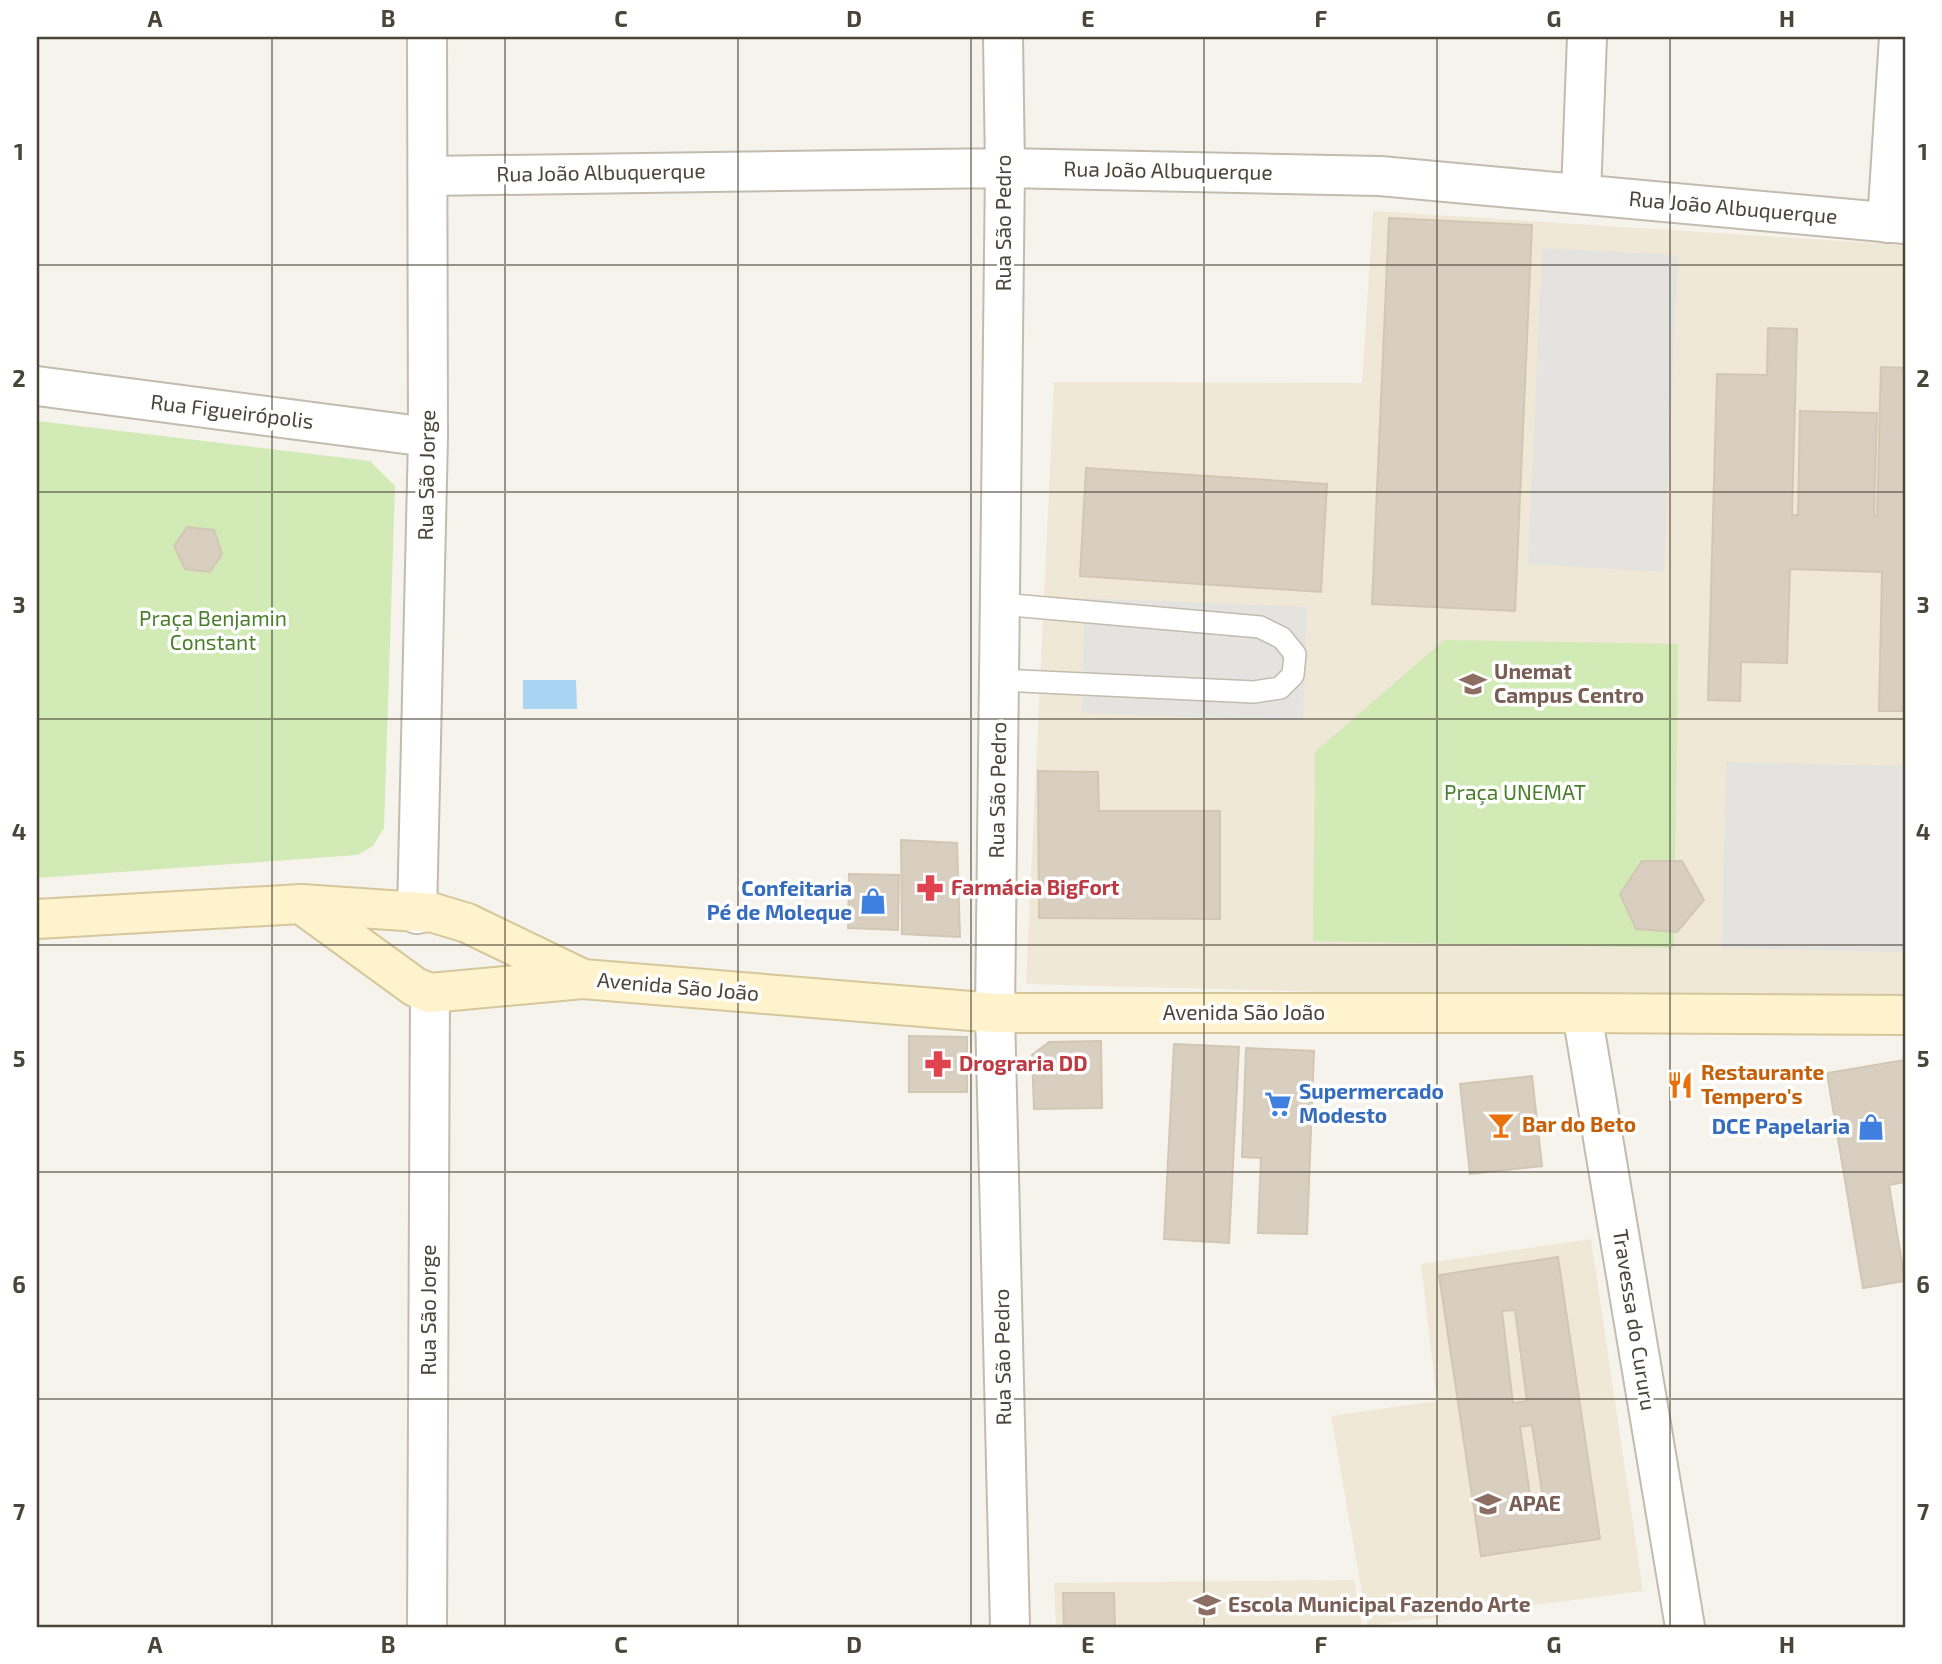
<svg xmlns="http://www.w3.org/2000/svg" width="1942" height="1664" viewBox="0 0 1942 1664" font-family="'Exo 2',sans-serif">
  <rect width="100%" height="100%" fill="#f6f3ec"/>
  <path fill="#efe8d6" d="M1373,211l532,34v762l-879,-23 28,-602 308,1z
    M1591,1239l52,352 -275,35 -37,-210 106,-15 -16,-137z
    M1354,1580l8,47h-306l-2,-44z"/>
  <path fill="#d2eab5" d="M37,421l333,40 25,25 -11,342 -11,18 -16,9 -320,23z
    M1444,640l234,4 -4,304 -361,-7 2,-189z"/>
  <path fill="#e5e3e0" d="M1542,248l136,7 -14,317 -136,-8z
    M1085,598l222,9 -4,114 -221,-8z
    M1726,762l179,4v186l-183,-4z"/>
  <path fill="#a9d4f2" d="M523,680h53l1,29h-54z"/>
  <path fill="#d8cfc1" stroke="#d3c7b4" stroke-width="2" fill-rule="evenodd" d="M1389,218l143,7 -17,386 -143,-7z
    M1768,328l29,1 -5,186h6l2,-104 77,2 -3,103h3l4,-149 24,1v343h-26l3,-139 -92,-3 -3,94 -46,-1 -1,39 -32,-1 9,-326 50,1z
    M1086,468l241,16 -6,108 -241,-16z
    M187,527l27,3 8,24 -12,18 -25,-3 -11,-23z
    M1038,771l60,1 1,39h121v108l-181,-1z
    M901,840l56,3 3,94 -58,-3z
    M1642,861h40l22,39 -27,32 -41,-3 -16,-35z
    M849,874l50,1 -1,55 -50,-2z
    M909,1036l58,1v55h-58z
    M1101,1041l1,67 -68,1 -2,-54 17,-13z
    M1174,1044l65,3 -10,196 -65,-4z
    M1246,1048l68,3 -7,183 -49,-1 3,-75 -19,-1z
    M1905,1060v122l-16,3 16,96 -42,7 -36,-215z
    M1532,1076l10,90 -72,8 -10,-90z
    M1558,1257l42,282 -119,17 -42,-281zM1515,1310l12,91 -14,2 -11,-92zM1532,1425l13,88 -12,2 -13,-88z
    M1063,1593h51l1,34h-51z"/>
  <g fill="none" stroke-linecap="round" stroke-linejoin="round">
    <defs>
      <path id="lane" d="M999,680l255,12 26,-4 13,-13 2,-21 -13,-16 -22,-11 -260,-23"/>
      <path id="street" d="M1003,37l2,131 -10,845 15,614
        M428,176l577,-8 375,8 525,48
        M1581,194l6,-157
        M1887,223l12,-186
        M37,386l391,51
        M417,914l11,-477 -1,-400
        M1582,1013l103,614
        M427,1627l3,-634"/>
      <path id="secondary" d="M301,904l114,83 15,6 153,-14 412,34h587l323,2
        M37,919l264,-15 133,9 33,10 116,56"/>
    </defs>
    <use href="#lane" stroke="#c2bbae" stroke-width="24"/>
    <use href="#street" stroke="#c2bbae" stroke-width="42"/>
    <use href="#secondary" stroke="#d6c79b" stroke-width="42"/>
    <use href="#lane" stroke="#fff" stroke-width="21"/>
    <use href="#street" stroke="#fff" stroke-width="38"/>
    <use href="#secondary" stroke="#fff3cd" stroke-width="38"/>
  </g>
  <path fill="none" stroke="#4b4439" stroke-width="2" stroke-opacity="0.55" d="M272,37v1590M505,37v1590M738,37v1590M971,37v1590M1204,37v1590M1437,37v1590M1670,37v1590M37,265h1868M37,492h1868M37,719h1868M37,945h1868M37,1172h1868M37,1399h1868"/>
  <defs>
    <symbol id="university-bare" viewBox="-9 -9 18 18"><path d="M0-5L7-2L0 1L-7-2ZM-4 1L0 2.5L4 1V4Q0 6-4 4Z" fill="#8d6e63" stroke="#fff" stroke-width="2.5" paint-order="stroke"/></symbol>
    <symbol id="pharmacy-bare" viewBox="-9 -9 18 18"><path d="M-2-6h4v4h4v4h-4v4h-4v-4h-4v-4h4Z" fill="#e0444e" stroke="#fff" stroke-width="2.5" paint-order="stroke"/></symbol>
    <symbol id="shop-bare" viewBox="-9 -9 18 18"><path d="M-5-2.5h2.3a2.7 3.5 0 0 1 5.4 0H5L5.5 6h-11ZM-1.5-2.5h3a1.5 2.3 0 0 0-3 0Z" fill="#3f7fe0" stroke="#fff" stroke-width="2.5" paint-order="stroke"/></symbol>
    <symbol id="restaurant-bare" viewBox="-9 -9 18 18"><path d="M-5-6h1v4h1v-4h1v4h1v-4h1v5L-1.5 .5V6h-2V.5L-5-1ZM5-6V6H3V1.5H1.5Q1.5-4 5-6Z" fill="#e8710a" stroke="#fff" stroke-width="2.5" paint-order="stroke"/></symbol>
    <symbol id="supermarket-bare" viewBox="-9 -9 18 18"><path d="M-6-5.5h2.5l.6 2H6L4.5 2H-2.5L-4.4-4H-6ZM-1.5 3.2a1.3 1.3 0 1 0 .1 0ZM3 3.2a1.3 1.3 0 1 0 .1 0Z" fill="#3f7fe0" stroke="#fff" stroke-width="2.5" paint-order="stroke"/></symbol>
    <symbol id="bar-bare" viewBox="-9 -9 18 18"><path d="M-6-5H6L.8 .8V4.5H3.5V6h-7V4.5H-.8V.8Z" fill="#e8710a" stroke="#fff" stroke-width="2.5" paint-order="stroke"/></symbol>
    <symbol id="school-bare" viewBox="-9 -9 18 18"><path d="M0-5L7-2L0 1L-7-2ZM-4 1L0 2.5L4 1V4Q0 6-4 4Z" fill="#8d6e63" stroke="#fff" stroke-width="2.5" paint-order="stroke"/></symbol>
  </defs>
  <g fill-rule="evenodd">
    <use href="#university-bare" x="1454" y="665" width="38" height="38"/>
    <use href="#pharmacy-bare" x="911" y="869" width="38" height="38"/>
    <use href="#shop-bare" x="854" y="882" width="38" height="38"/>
    <use href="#pharmacy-bare" x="919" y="1045" width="38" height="38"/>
    <use href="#restaurant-bare" x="1661" y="1066" width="38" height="38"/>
    <use href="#supermarket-bare" x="1259" y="1085" width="38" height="38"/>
    <use href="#bar-bare" x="1482" y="1106" width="38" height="38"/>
    <use href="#shop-bare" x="1852" y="1108" width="38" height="38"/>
    <use href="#school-bare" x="1469" y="1485" width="38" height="38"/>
    <use href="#school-bare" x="1188" y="1586" width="38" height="38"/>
  </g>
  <g text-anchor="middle" stroke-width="7" stroke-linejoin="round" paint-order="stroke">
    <g font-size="21" fill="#4b4439" stroke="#fff">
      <text transform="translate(1168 171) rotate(1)" y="7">Rua João Albuquerque</text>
      <text transform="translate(601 173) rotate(-1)" y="7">Rua João Albuquerque</text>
      <text transform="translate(1733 208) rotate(5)" y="7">Rua João Albuquerque</text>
      <text transform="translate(1004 223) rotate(-90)" y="7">Rua São Pedro</text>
      <text transform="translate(232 412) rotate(7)" y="7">Rua Figueirópolis</text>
      <text transform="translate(427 475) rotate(-89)" y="7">Rua São Jorge</text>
      <text transform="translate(998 790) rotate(-89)" y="7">Rua São Pedro</text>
      <text transform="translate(678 987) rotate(5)" y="7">Avenida São João</text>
      <text x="1244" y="1020">Avenida São João</text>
      <text transform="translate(429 1310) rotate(-90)" y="7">Rua São Jorge</text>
      <text transform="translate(1634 1320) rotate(81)" y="7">Travessa do Cururu</text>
      <text transform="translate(1003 1357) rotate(-91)" y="7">Rua São Pedro</text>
    </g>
    <g font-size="21" fill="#4a7f2a" stroke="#fff">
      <text x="213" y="626">Praça Benjamin<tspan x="213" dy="24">Constant</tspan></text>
      <text x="1515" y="800">Praça UNEMAT</text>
    </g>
    <g font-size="21" font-weight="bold" fill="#785e54" stroke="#fff" text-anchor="start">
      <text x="1494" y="679">Unemat<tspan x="1494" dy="24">Campus Centro</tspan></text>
      <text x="1509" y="1511">APAE</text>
      <text x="1228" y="1612">Escola Municipal Fazendo Arte</text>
    </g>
    <g font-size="21" font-weight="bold" fill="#be3a42" stroke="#fff" text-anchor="start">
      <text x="951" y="895">Farmácia BigFort</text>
      <text x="959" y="1071">Drograria DD</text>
    </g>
    <g font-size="21" font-weight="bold" fill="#366cbe" stroke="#fff" text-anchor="end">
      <text x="852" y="896">Confeitaria<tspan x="852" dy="24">Pé de Moleque</tspan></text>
      <text x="1299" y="1099" text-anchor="start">Supermercado<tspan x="1299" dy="24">Modesto</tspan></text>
      <text x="1850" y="1134">DCE Papelaria</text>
    </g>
    <g font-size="21" font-weight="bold" fill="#c56008" stroke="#fff" text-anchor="start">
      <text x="1701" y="1080">Restaurante<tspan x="1701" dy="24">Tempero's</tspan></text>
      <text x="1522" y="1132">Bar do Beto</text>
    </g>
  </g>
  <rect width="1942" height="1664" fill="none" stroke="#ffffff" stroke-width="77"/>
  <rect x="38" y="38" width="1866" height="1588" fill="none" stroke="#4b4439" stroke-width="2.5"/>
  <g font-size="23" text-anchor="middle" font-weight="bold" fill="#4b4439">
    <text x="155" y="27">A</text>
    <text x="388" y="27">B</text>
    <text x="621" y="27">C</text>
    <text x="854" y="27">D</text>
    <text x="1088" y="27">E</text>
    <text x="1321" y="27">F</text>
    <text x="1554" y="27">G</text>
    <text x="1787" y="27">H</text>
    <text x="19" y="160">1</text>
    <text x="1923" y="160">1</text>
    <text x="19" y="387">2</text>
    <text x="1923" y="387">2</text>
    <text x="19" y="613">3</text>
    <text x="1923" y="613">3</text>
    <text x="19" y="840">4</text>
    <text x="1923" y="840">4</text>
    <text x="19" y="1067">5</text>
    <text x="1923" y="1067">5</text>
    <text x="19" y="1293">6</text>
    <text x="1923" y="1293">6</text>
    <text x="19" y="1520">7</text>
    <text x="1923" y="1520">7</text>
    <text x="155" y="1653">A</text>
    <text x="388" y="1653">B</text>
    <text x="621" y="1653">C</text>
    <text x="854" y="1653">D</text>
    <text x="1088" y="1653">E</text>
    <text x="1321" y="1653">F</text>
    <text x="1554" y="1653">G</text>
    <text x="1787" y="1653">H</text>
  </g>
</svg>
